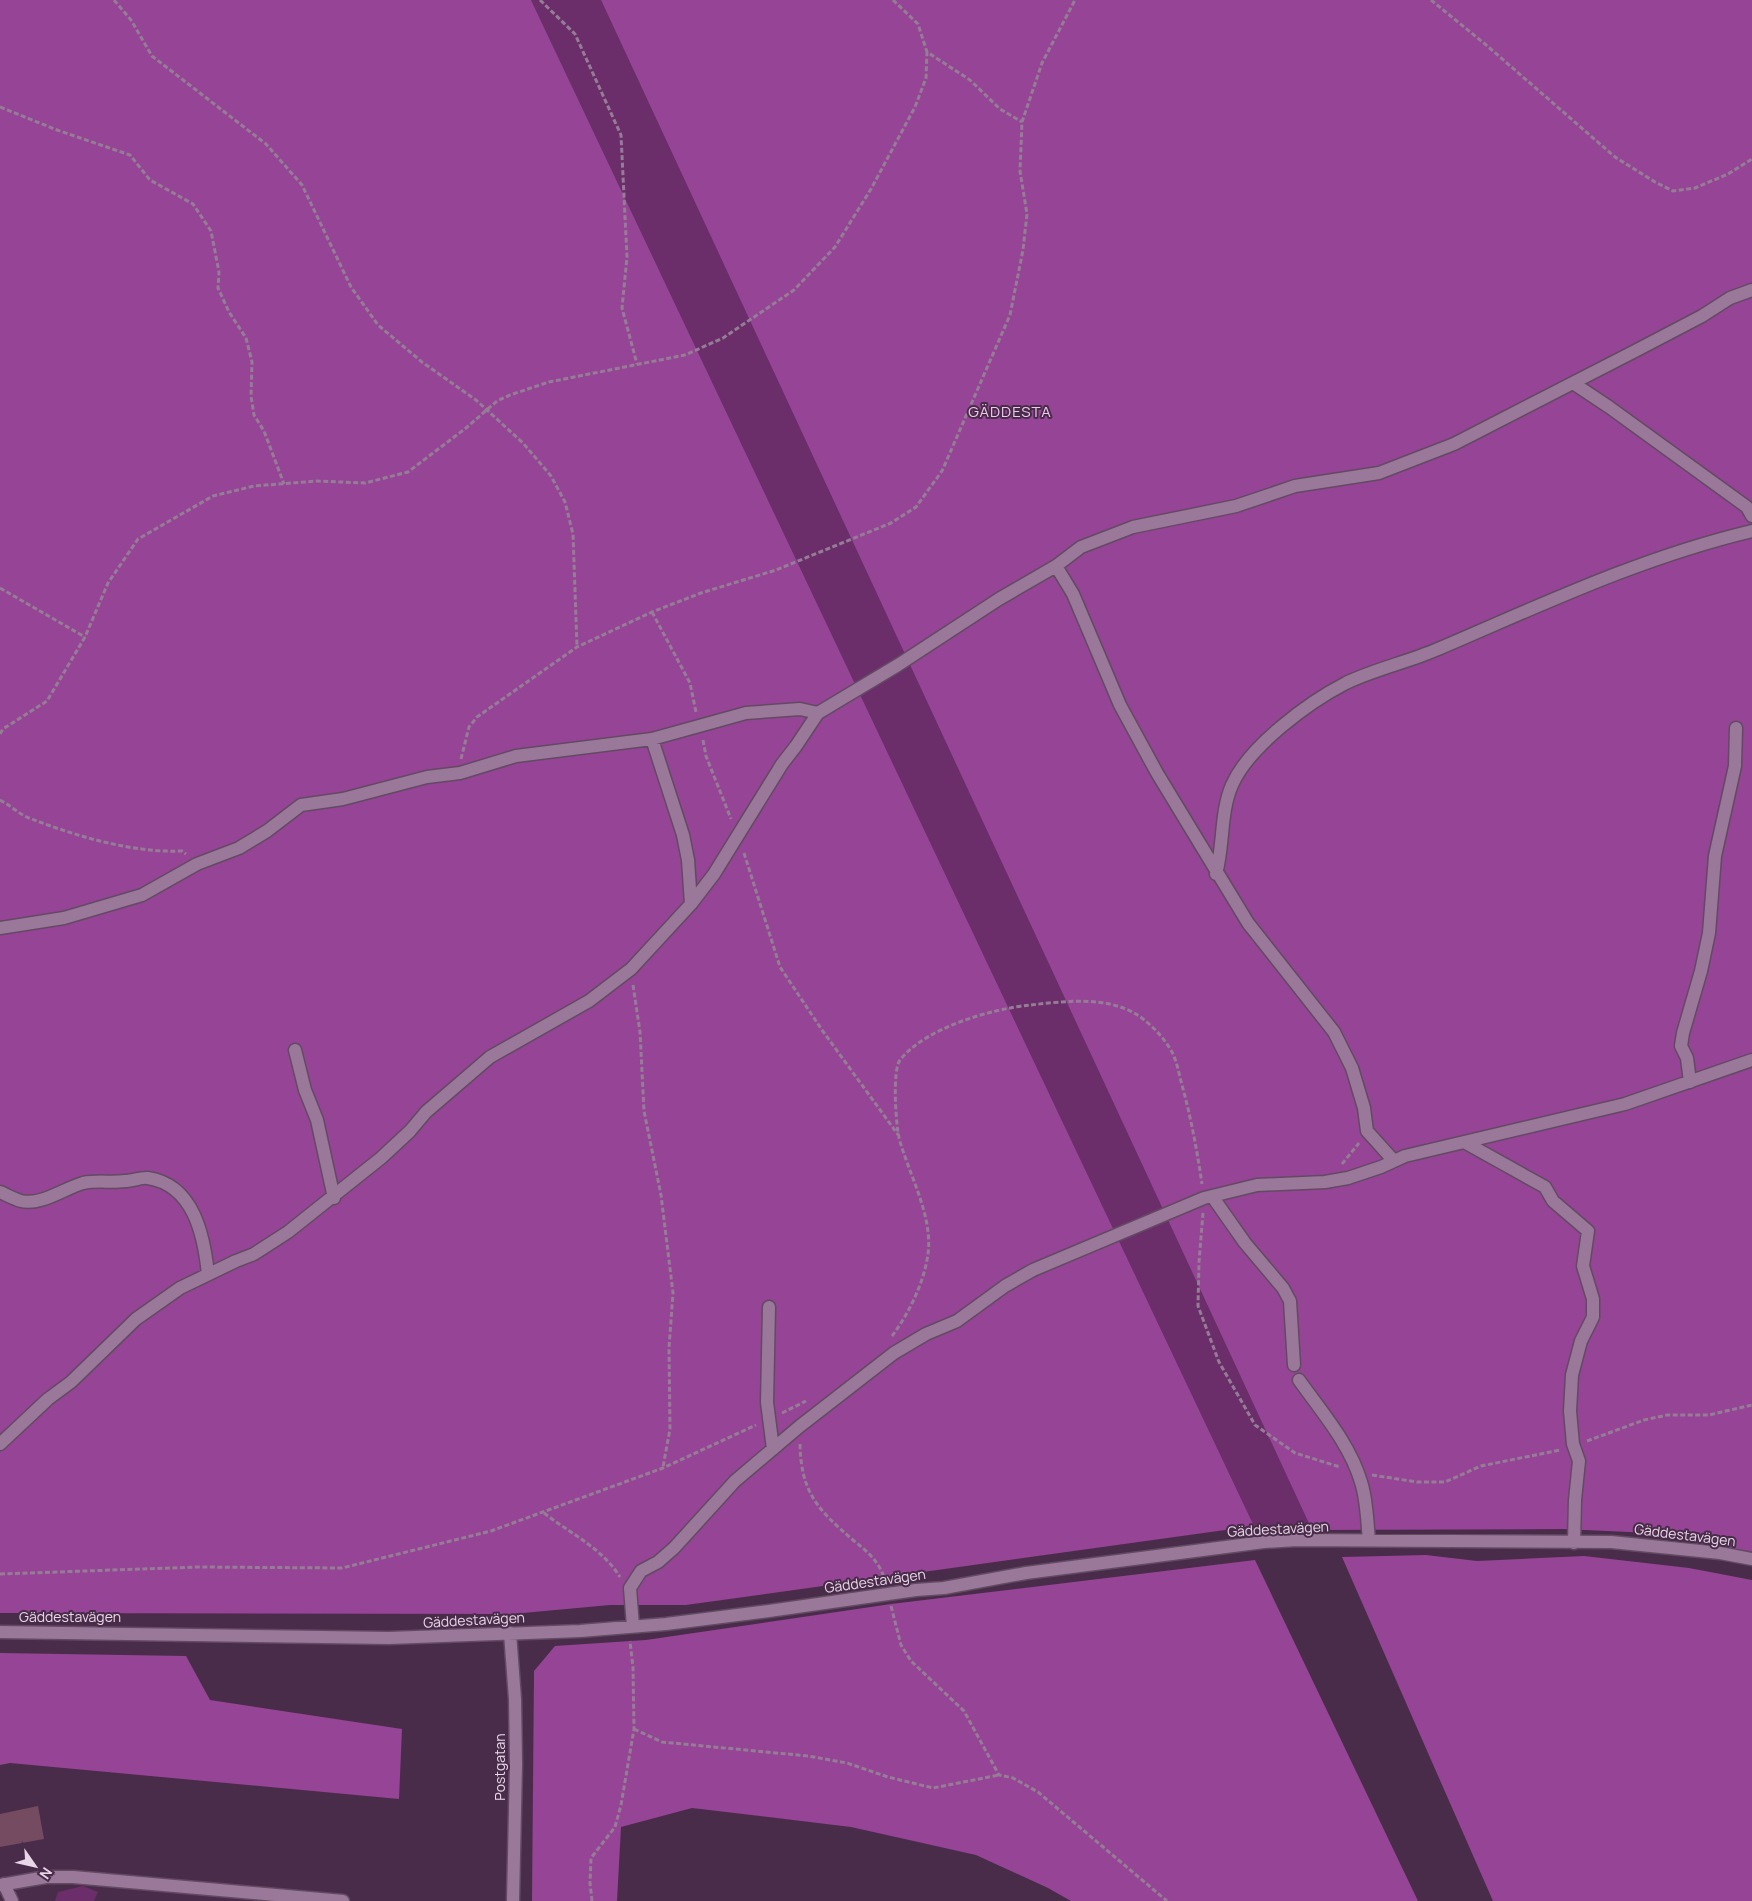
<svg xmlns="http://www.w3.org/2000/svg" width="1752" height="1901" viewBox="0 0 1752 1901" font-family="Manrope,sans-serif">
  <rect width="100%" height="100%" fill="#492c49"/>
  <path fill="#6b2e6b" d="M531,0h70l711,1530 -58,-4z
    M83,1886l15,6 -4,9h-39l3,-9z"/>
  <path fill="#964496" d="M0,0h531l723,1526 -568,79h-76l-98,9 -512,-1z
    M601,0h1151v1555l-101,-22 -88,-4 -251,1z
    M1426,1555l51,6 107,-5 105,12 63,12v321h-259l-151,-344z
    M1255,1560l163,341h-347l-23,-13 -72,-33 -125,-28 -159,-19 -71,19 -4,74h-85l2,-230 21,-25 91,-6 245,-36z
    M0,1653l186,3 24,44 192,29 -3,70 -389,-36 -10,2z"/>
  <path fill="#744b60" d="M38,1806l6,33 -44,8v-33z"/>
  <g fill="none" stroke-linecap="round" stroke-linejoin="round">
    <defs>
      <path id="minor" d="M1573,383l36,24 138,100 5,9
        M1056,566l17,28 47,111 37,68 91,150 86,109 18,36 12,40 3,23 27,30
        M652,739l31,96 5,25 3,44
        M1216,874c8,-29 4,-62 16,-89 17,-39 77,-83 114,-102 29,-14 62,-21 92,-34 103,-44 204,-92 314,-118
        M0,928l64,-10 78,-23 55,-31 42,-16 28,-17 34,-26 42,-6 84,-22 33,-4 56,-17 136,-17 94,-26 54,-4 18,4
        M295,1050l10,40 12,30 17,78
        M1690,1082l-3,-24 -6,-12 2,-13 18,-62 8,-38 6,-77 20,-90 1,-38
        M1466,1143l79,44 8,14 35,30 -5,35 10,33v18l-12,24 -9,34 -2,36 3,33 6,17 -4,39 -1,43
        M0,1192c7,3 14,7 21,9 20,5 44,-13 62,-18 15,-3 28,0 42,-2 8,0 16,-4 23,-3 46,7 56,58 60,96
        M1212,1196l33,47 38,45 7,13 4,64
        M769,1307l-2,95 6,47
        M1299,1380c22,31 51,64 62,102 6,18 6,39 8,58
        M0,1444l48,-45 23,-17 65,-63 44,-31 56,-27 18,-7 34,-22 93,-74 29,-27 16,-19 64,-55 99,-56 42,-32 60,-65 23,-30 68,-110 14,-18 22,-33 80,-48 101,-66 57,-33 25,-19 52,-20 103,-21 59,-20 84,-13 75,-29 183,-94 65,-34 28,-18 22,-8
        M633,1626l-3,-38 11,-17 17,-9 16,-14 61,-67 65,-55 94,-73 32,-19 31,-13 48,-35 28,-16 171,-72 53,-13 68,-3 23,-4 33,-11 24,-11 220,-52 127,-44
        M0,1632l389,6 191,-7 86,-7 103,-13 147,-21 28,-2 82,-15 238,-31 33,-2 314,2 109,11 32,6
        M510,1633l5,66 1,65 -3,137
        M4,1884l8,17
        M0,1885l46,-8h27l270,24"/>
    </defs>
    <use href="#minor" stroke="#634a63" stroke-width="15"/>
    <path stroke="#957d95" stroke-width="3" stroke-dasharray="5 2.5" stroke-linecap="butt" d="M114,0l17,20 21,36 114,88 36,41 49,102 27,38 44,37 54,38 47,43 28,33 14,26 8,32 4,113
      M540,0l35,34 46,101 6,122 -5,51 15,56
      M893,0l25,24 9,28 43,28 30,29 22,13
      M1431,0l54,44 130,113 40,25 18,9 22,-3 33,-14 24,-15
      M0,107l57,23 73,25 20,25 43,24 18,27 8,41 -1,16 11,24 17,26 6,24 -1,34 3,19 10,16 20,53
      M0,588l85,49
      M652,612l38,71 6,29
      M0,734l3,-5 44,-28 38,-64 23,-54 30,-44 75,-43 41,-10 63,-5 48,2 43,-11 58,-44 31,-27 13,-6 39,-13 136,-27 38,-17 71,-48 41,-43 36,-58 44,-82 11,-29 1,-26
      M703,740l3,16 25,63
      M461,759l8,-32 8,-10 100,-70 75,-35 49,-19 75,-23 115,-47 25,-16 26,-36 68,-156 13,-65 4,-36 -7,-43 2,-49 20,-59 33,-63
      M0,800c10,5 19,14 29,18 47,18 102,35 153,33l4,3
      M744,853l36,114 42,63 77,106
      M633,985l7,47 4,79 17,84 12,98 -4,55 1,81 -7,38
      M1342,1164l17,-21
      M1203,1213l-4,49 -1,44 21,56 36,63 40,28 45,14
      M892,1336c17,-23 32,-53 36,-82 5,-39 -19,-79 -29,-116 -3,-14 -7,-67 1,-78 25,-32 91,-51 130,-55 39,-4 86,-11 118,18 10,9 18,18 24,29 5,10 7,22 10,33 9,33 15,65 20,99
      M782,1413l24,-12
      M1587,1441l57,-21 23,-5h42l43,-10
      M800,1444c1,48 17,65 53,96 15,12 27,22 32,41
      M1372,1475l45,7h28l36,-16 79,-16
      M544,1513c27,21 58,35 76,64
      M0,1574l198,-7 144,1 149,-37 172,-63 93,-43
      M891,1606l10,39 10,16 53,50 35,64 14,3 25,14 129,109
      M634,1729l28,13 146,14 39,7 41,14 45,11 66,-13
      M592,1901l-2,-18 1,-25 24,-31 6,-22 13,-76 -1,-62 -3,-26"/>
    <use href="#minor" stroke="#9a7899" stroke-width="12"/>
  </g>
  <g text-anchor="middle" stroke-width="4" stroke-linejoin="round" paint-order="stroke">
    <g font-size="14" fill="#e9d6e8" stroke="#492c49">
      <text transform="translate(1278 1529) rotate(-3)" y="5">Gäddestavägen</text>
      <text transform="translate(1685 1535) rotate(7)" y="5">Gäddestavägen</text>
      <text transform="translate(875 1581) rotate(-8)" y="5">Gäddestavägen</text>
      <text x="70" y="1622">Gäddestavägen</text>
      <text transform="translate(474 1620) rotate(-3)" y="5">Gäddestavägen</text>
      <text transform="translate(500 1767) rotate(-90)" y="5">Postgatan</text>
    </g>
    <g font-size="15" letter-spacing="1" fill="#efc9ed" stroke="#492c49">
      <text x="1010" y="417">GÄDDESTA</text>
    </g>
  </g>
  <g transform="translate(35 1866) rotate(124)" stroke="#492c49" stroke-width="4" paint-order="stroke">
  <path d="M0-4L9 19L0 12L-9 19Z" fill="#e9d6e8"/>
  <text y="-8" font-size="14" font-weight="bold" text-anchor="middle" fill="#e9d6e8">N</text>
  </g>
</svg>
